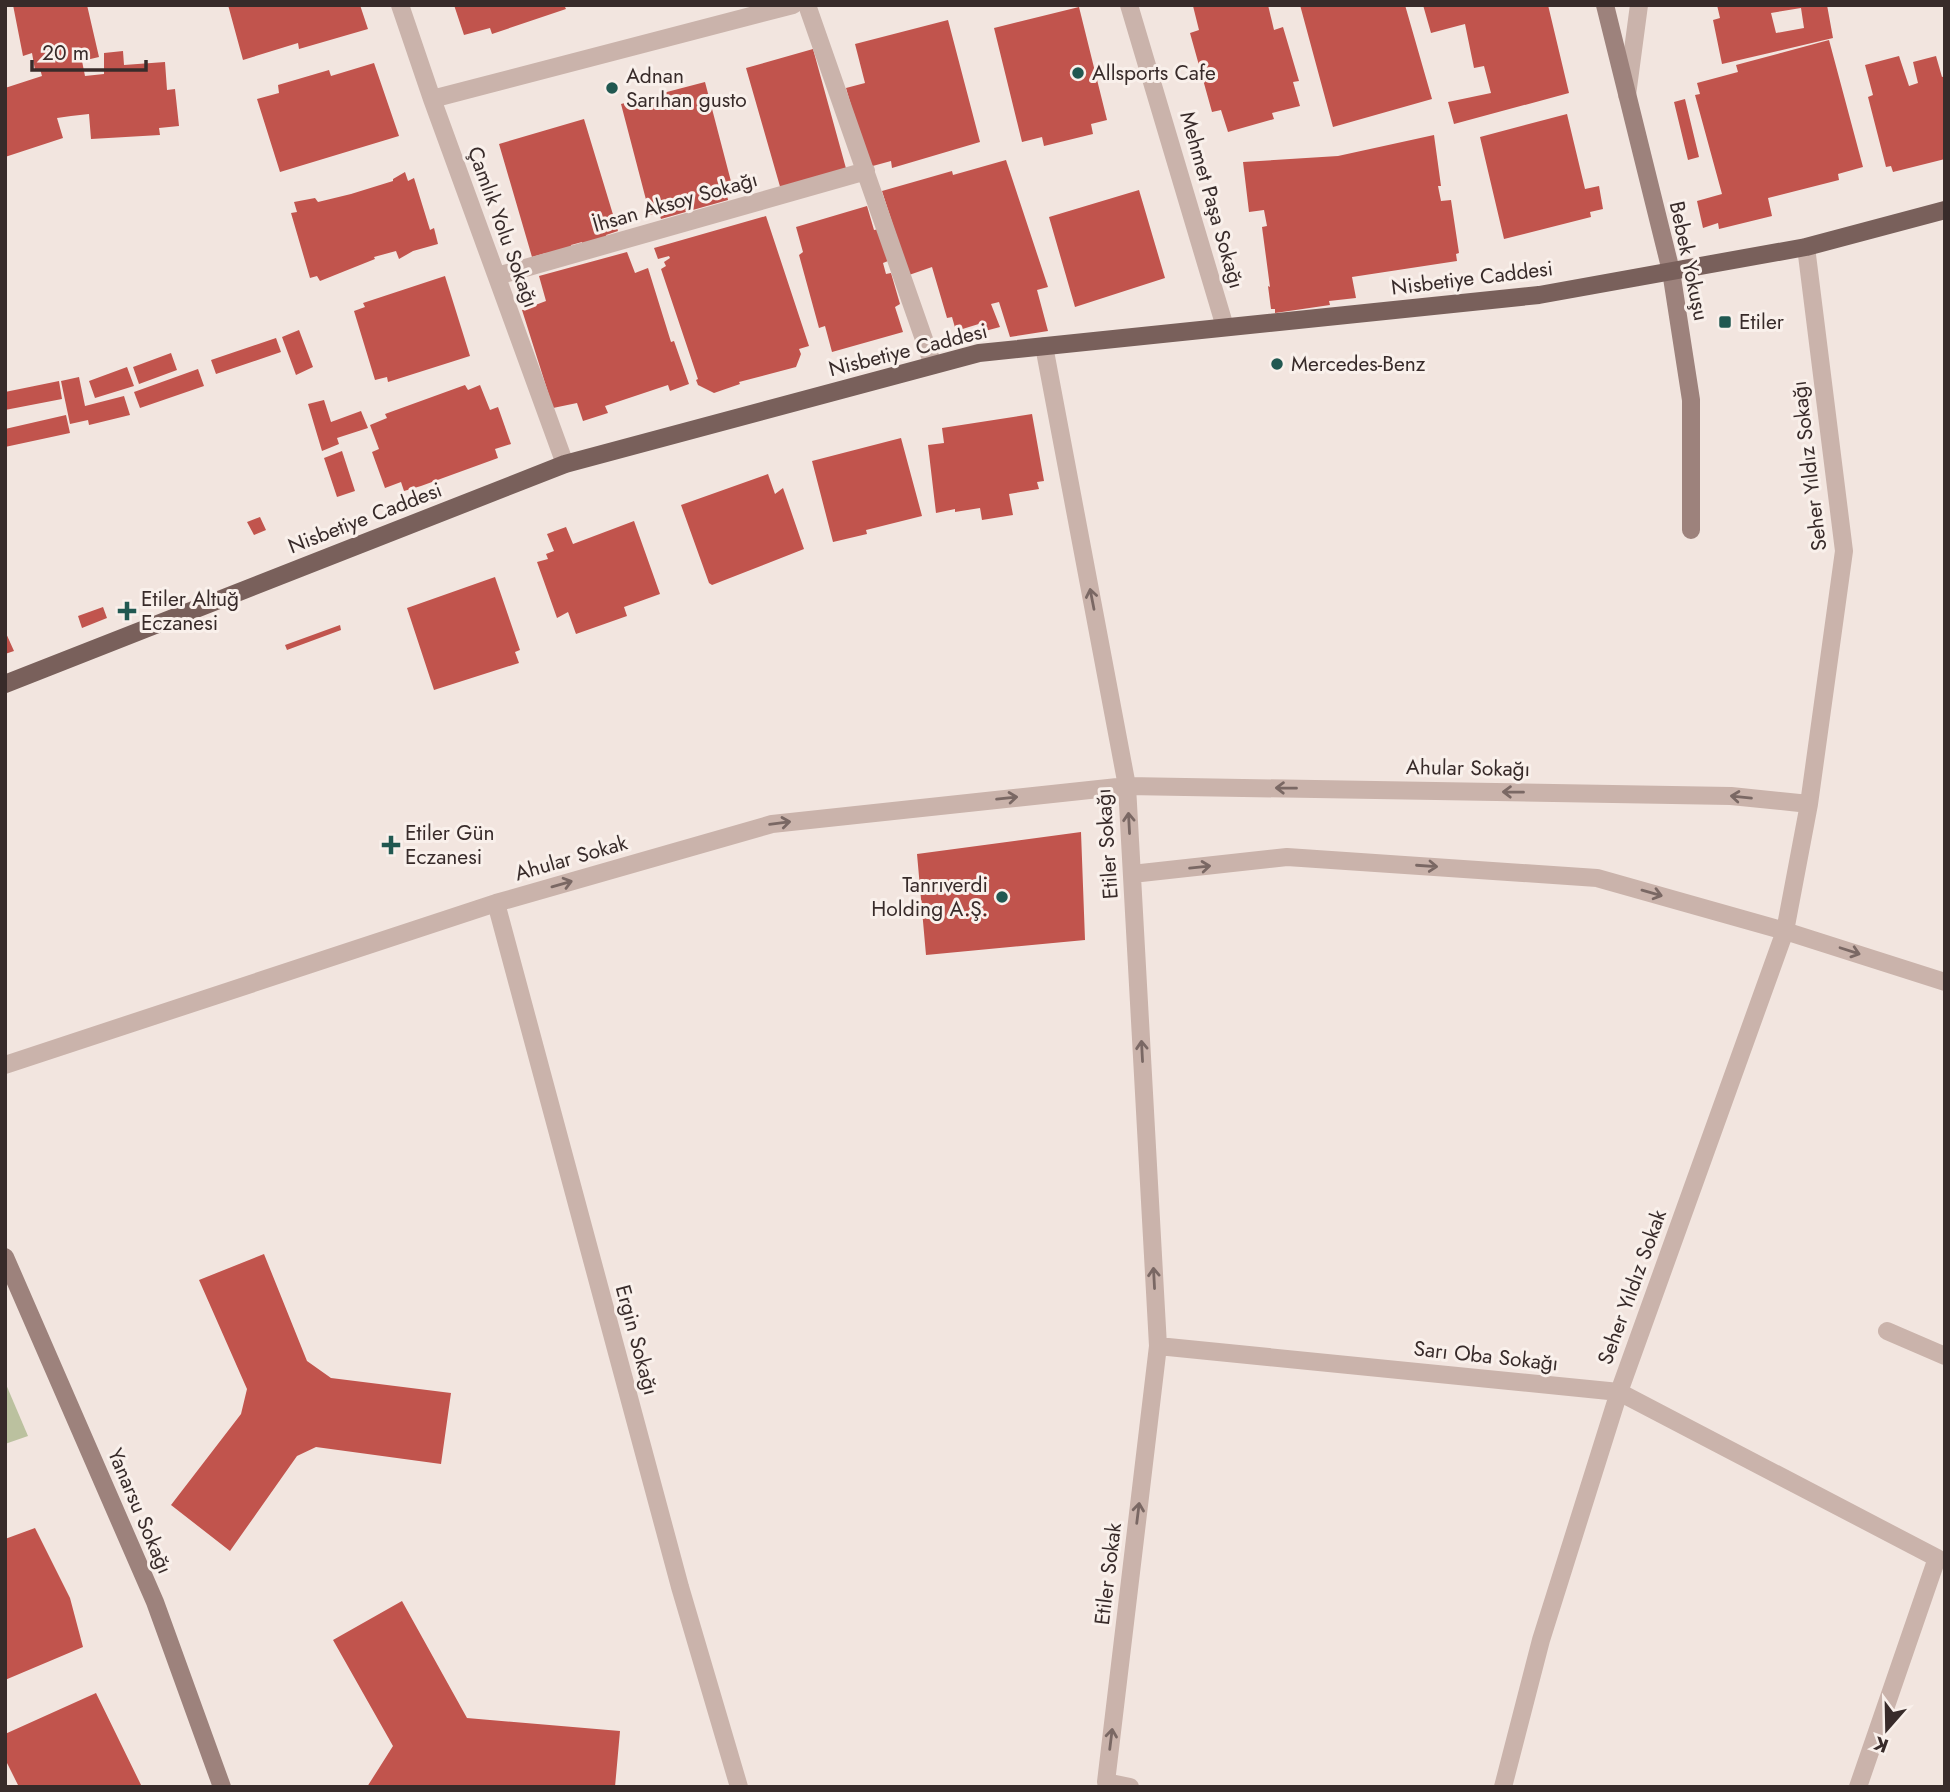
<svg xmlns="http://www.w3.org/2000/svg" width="1950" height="1792" viewBox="0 0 1950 1792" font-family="Jost,sans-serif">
  <rect width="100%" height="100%" fill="#f2e5df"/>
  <path fill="#bbc19f" d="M5,1382l23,54 -23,8z"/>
  <path fill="#c1544d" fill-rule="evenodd" d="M13,5h74l12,52 -17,4 3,15 19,-2v-21l19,-2 1,14 41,-3 2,28 8,-1 4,37 -20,2 1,7 -69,4 -2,-25 -18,2 -14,2 6,20 -58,19v-69l37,-12 -2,-7 -5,1 -3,-17 -9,3z
    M228,5h132l8,24 -69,20 -1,-6 -55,17z
    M454,5h110l2,4 -74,25 -2,-6 -26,7z
    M1198,5h70l6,25 9,-3 16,54 -6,1 7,24 -28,7 2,6 -46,13 -7,-22 -9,2 -22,-79 9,-3 -6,-24z
    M1300,5h105l27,94 -99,28z
    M1423,5h125l21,88 -115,31 -6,-22 43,-9 -7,-27 -10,2 -9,-44 -34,9z
    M1717,5h110l6,33 -111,26 -9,-44 7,-2zM1801,8l3,20 -28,5 -5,-20z
    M1079,7l28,113 -16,4 2,10 -49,12 -2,-9 -20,5 -28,-114z
    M948,20l32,122 -88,26 -1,-7 -22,6 -23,-79 19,-5 -10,-39z
    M1829,40l34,127 -25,7 1,6 -71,18 4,18 -53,13 -1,-6 -15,5 -6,-27 25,-7 -27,-99 5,-1 -3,-11 41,-11 -2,-7z
    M813,49l34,123 -66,18 -35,-122z
    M1899,56l10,30 9,-3 -5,-21 23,-6 6,21 3,-1v83l-52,13 -2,-6 -5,1 -18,-70 5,-2 -8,-30z
    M374,63l25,73 -119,36 -23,-73 22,-6 -1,-8 51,-15 2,6z
    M705,82l29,111 -7,2 1,5 -67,19 -2,-6 -9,2 -29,-111z
    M1685,99l14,58 -11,3 -14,-58z
    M1567,114l18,75 14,-3 4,23 -13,3 1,5 -87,22 -24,-102z
    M584,119l34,112 -12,4 3,9 -25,7 -2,-9 -11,3 2,7 -27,1 -14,4 -33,-113z
    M1434,135l7,51h-3l3,15 10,-1 8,53 -3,1 1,7 -105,16 4,21 -27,3 1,4 -55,8v-4h-4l-3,-23 2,1 -8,-60 5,-1 -3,-16 -15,2 -6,-50 95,-6z
    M1006,160l42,127 -11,3 11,41 -38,6 -11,-35 -8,2 9,23 -15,4 -3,-8 -26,8 -4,-14 -5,1 -15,-51 -23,8 -27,-84 70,-20 1,4z
    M405,172l3,9 6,-3 16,52 4,-2 4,16 -25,7 -14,8 -3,-8 -22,6 1,2 -55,22 -3,-5 -7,2 -19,-65 6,-1 -3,-10 21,-4 3,4 33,-8 42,-13v-2z
    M1139,190l26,88 -90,29 -26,-90z
    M867,206l7,24 6,-1 8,32 -5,2 3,11 5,-1 9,31 -5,3 8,25 -71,20 -7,-26 -6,2 -20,-73 4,-3 -7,-25z
    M766,216l43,130 -10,3 2,5 -5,13 -57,15 1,2 -26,9 -16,-8 -2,-5 2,-1 -37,-110 5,-3 -2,-4 6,-4 -1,-2 -11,3 -4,-11z
    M627,252l8,21 13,-5 23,74 3,-1 15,43 -19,7 -2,-6 -63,21 3,7 -25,8 -6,-18 -24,5 -31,-98 24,-9 -7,-25z
    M445,276l25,80 -82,26 -1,-5 -12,3 -21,-69 11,-4 -2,-4z
    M299,330l14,37 -17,8 -14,-38z
    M276,338l5,14 -65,22 -5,-14z
    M171,353l6,17 -38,14 -6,-17z
    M127,367l7,19 -39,12 -6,-17z
    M198,369l6,17 -64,22 -6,-16z
    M79,377l6,29 39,-10 6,19 -41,10 -1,-5 -18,4 -9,-43z
    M59,381l3,18 -57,11v-18z
    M465,385l3,5 12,-5 10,25 8,-3 13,37 -16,5 3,9 -77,28 -17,5 -3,-9 -16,6 -13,-36 7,-3 -9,-24 17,-7 -2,-4z
    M324,400l7,22 30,-11 7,17 -31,10 2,6 -17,7 -14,-47z
    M1032,414l12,67 -7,1 2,7 -30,5 4,21 -31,5 -2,-12 -25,4v-3l-19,4 -8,-68 16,-2 -2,-15z
    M66,415l4,18 -65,14v-18z
    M901,438l21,78 -56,14 1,4 -34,8 -21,-81z
    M342,451l13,40 -18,6 -13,-39z
    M768,474l7,20 8,-6 21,61 -92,36 -3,-2 -28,-78z
    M260,517l6,13 -12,5 -7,-13z
    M634,521l26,73 -36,13 3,9 -51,18 -8,-22 -11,6 -20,-56 11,-3 -2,-5 8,-3 -7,-17 19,-7 7,17z
    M495,577l25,73 -5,2 4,11 -85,27 -27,-82z
    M103,607l4,11 -25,10 -4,-12z
    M340,625l1,5 -54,20 -2,-5z
    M5,631l9,20 -9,3z
    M1081,832l4,108 -159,15 -9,-101z
    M264,1254l43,107 24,17 120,15 -10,71 -125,-17 -19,9 -67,95 -59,-46 70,-91 6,-25 -48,-109z
    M35,1528l35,70 13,49 -78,33v-141z
    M402,1601l65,117 153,13 -5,56h-248l26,-41 -60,-106z
    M96,1693l46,94h-123l-14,-28v-25z"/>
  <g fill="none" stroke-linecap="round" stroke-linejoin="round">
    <path stroke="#cab3ab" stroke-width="18" d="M1887,1331l58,25"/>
    <path stroke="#cab3ab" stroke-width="18" d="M400,5l32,94 133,365
      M807,5l126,360
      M1129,5l96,322
      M1627,95l12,-90
      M432,99l361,-94
      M497,276l369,-105
      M1044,346l83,440 31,560 -52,436 24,5
      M1132,874l155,-17 310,21 188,53 160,51
      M496,903l184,684 59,200
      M5,1065l491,-162 276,-79 355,-38 604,10 78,8
      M1158,1346l461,46 318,166
      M1503,1787l38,-147 78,-248 166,-461 24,-127 35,-253 -38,-304
      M1858,1787l79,-229"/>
    <path stroke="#9d827c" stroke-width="18" d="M1605,5l66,266 20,129v130
      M5,1257l150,345 67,185"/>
    <path stroke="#79605b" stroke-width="18" d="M5,684l560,-220 414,-111 560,-58 267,-48 139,-37"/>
  </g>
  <defs><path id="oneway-shaft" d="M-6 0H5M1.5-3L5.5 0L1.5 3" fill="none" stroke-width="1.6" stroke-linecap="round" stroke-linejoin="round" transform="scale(1.75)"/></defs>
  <g stroke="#7a6864">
    <use href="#oneway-shaft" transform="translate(1092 599) rotate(-101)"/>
    <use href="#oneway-shaft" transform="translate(1286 788) rotate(-179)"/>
    <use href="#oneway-shaft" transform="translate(1513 792) rotate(-179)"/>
    <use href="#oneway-shaft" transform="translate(1741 797) rotate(-174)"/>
    <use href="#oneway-shaft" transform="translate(1007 798) rotate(-6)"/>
    <use href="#oneway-shaft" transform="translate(780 823) rotate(-7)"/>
    <use href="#oneway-shaft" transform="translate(1129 823) rotate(-93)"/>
    <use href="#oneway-shaft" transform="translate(1427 866) rotate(4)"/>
    <use href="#oneway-shaft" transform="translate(1200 867) rotate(-6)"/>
    <use href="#oneway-shaft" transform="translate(562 884) rotate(-16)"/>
    <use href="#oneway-shaft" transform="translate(1652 893) rotate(16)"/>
    <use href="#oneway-shaft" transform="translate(1850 951) rotate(18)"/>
    <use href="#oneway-shaft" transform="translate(1142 1051) rotate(-93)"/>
    <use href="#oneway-shaft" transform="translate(1154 1278) rotate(-93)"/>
    <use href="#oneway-shaft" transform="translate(1138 1513) rotate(-83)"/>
    <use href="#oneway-shaft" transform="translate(1111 1739) rotate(-83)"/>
  </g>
  <g fill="#215851" stroke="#f9f0eb" stroke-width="2.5">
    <circle cx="1078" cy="73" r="7"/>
    <circle cx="612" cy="88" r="7"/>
    <rect x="1718" y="315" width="14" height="14" rx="3.5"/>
    <circle cx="1277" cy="364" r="7"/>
    <path d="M123.5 600.5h7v7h7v7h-7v7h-7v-7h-7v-7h7z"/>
    <path d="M387.5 834.5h7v7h7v7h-7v7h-7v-7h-7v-7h7z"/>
    <circle cx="1002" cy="897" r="7"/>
  </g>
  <g text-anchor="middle" stroke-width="6" stroke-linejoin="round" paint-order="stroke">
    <g font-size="21" fill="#382b2a" stroke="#f9f0eb" text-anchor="start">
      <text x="1092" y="80">Allsports Cafe</text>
      <text x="626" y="83">Adnan<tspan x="626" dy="24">Sarıhan gusto</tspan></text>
      <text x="1739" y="329">Etiler</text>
      <text x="1291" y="371">Mercedes-Benz</text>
      <text x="141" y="606">Etiler Altuğ<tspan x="141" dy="24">Eczanesi</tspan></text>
      <text x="405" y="840">Etiler Gün<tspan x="405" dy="24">Eczanesi</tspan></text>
      <text x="988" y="892" text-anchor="end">Tanrıverdi<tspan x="988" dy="24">Holding A.Ş.</tspan></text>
    </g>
    <g font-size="21" fill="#382b2a" stroke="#f9f0eb">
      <text transform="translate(1212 200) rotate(74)" y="7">Mehmet Paşa Sokağı</text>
      <text transform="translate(675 202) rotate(-16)" y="7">İhsan Aksoy Sokağı</text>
      <text transform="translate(503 227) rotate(70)" y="7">Çamlık Yolu Sokağı</text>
      <text transform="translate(1689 261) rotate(78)" y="7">Bebek Yokuşu</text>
      <text transform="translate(1472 278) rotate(-7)" y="7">Nisbetiye Caddesi</text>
      <text transform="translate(908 350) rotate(-14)" y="7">Nisbetiye Caddesi</text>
      <text transform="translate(1809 466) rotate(-97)" y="7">Seher Yıldız Sokağı</text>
      <text transform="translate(365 518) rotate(-21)" y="7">Nisbetiye Caddesi</text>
      <text transform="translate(1468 768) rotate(1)" y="7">Ahular Sokağı</text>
      <text transform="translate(1107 844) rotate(-94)" y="7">Etiler Sokağı</text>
      <text transform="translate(571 858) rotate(-16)" y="7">Ahular Sokak</text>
      <text transform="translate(1632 1287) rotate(-70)" y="7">Seher Yıldız Sokak</text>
      <text transform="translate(637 1340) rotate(75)" y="7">Ergin Sokağı</text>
      <text transform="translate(1486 1356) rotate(6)" y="7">Sarı Oba Sokağı</text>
      <text transform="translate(140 1511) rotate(67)" y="7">Yanarsu Sokağı</text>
      <text transform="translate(1108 1574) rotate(-83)" y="7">Etiler Sokak</text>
    </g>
  </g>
  <rect width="1950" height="1792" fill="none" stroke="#382b2a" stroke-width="14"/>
  <g transform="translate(1887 1729) rotate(200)" stroke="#f9f0eb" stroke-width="5" paint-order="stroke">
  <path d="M0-5L12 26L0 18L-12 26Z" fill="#382b2a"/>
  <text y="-10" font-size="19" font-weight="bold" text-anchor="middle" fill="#382b2a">K</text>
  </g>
  <path d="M32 60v10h114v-10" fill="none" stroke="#382b2a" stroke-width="3.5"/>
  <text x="42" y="60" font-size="21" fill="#382b2a" stroke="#f9f0eb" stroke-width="5" paint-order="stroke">20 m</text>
</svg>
